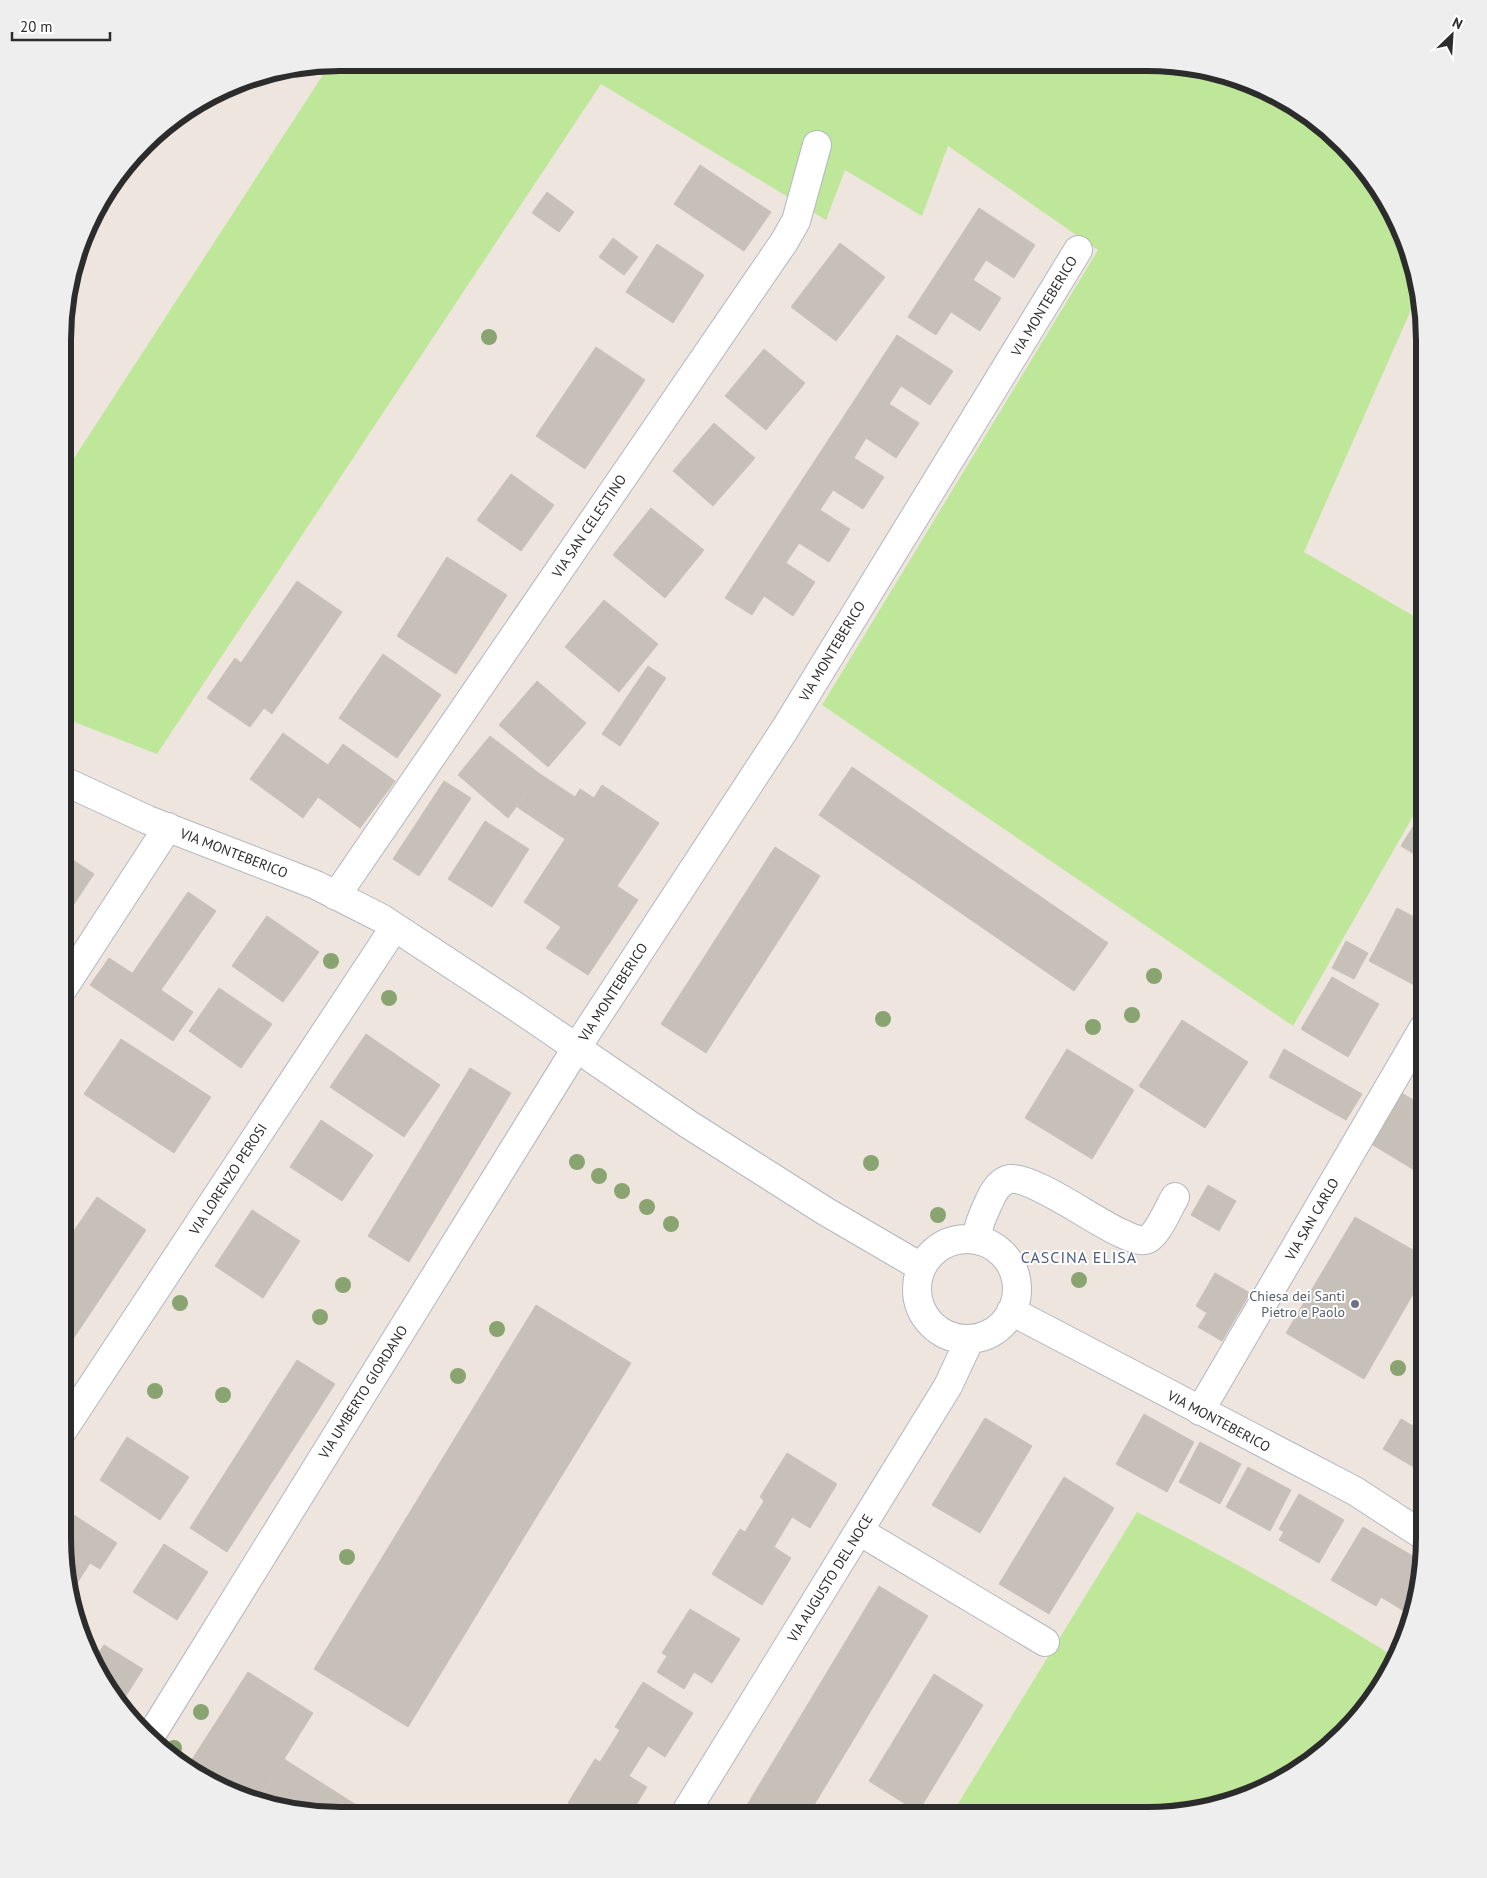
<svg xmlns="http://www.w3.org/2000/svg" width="1487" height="1878" viewBox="0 0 1487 1878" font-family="'PT Sans',sans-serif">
  <rect width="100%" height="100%" fill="#eee5de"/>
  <path fill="#bfe799" d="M340,63l843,2 70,19 48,25 54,48 32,45 28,67 3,25 -114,258 120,70v175l-131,229 -471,-321 276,-455 -150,-104 -26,70 -77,-46 -19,50 -225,-136 -444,670 -93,-36 1,-246 265,-408z
    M1137,1512c89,45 174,93 258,145l-17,35 -35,42 -58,44 -66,28 -54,9h-214z"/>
  <path fill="#c6c0b9" stroke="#cac0b7" d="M700,165l71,47 -27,39 -70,-47z
    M547,192l27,20 -15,20 -27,-19z
    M979,208l56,37 -21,33 -28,-18 -13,20 28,18 -21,33 -29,-19 -15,23 -28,-18z
    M613,238l25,19 -14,18 -25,-18z
    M840,243l45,34 -49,64 -45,-34z
    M657,244l47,31 -31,48 -47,-31z
    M897,335l56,36 -23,34 -29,-19 -12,18 30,19 -23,35 -30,-20 -12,20 30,19 -21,32 -30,-19 -13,20 30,19 -21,33 -30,-19 -13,20 29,19 -22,34 -29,-20 -12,19 -27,-17z
    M596,347l49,33 -60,89 -49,-33z
    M764,349l41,34 -39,47 -41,-34z
    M714,423l41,35 -42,48 -40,-35z
    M511,474l43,31 -33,46 -44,-31z
    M651,508l53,42 -39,48 -52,-43z
    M447,557l60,38 -51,79 -59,-38z
    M297,581l45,31 -70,102 -8,-6 -14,19 -43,-29 28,-40 6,5z
    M604,600l54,44 -39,48 -54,-45z
    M383,654l58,41 -44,63 -58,-40z
    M648,666l18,12 -46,68 -18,-12z
    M537,681l49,42 -38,44 -49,-42z
    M283,733l45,32 15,-21 52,37 -35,47 -42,-31 -15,21 -53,-39z
    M490,736l50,38 -32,44 -50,-43z
    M852,767l256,176 -34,48 -255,-176z
    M540,774l35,23 5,-8 14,9 8,-13 57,38 -42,63 21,14 -50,75 -42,-27 15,-21 -37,-25 41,-63 -48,-32z
    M444,781l27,17 -52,78 -26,-17z
    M1424,809v51l-23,-14z
    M485,821l44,28 -37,58 -44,-28z
    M775,847l45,29 -114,177 -45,-29z
    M64,854l30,20 -30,45z
    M188,892l28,19 -62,89 -27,-19z
    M1397,908l27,14v58l-4,8 -51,-27z
    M267,916l52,36 -36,50 -51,-36z
    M1346,941l22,12 -14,26 -22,-11z
    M109,958l23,15 -5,8 27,19 7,-10 32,22 -20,29 -83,-56z
    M1332,977l47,27 -31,53 -47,-28z
    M219,988l53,36 -31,44 -52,-37z
    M1182,1020l66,42 -43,66 -66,-42z
    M366,1034l74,51 -36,52 -74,-50z
    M121,1039l90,58 -37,56 -90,-59z
    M1067,1049l67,41 -42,69 -67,-41z
    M1284,1049l78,45 -16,26 -77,-43z
    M470,1068l41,25 -102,169 -41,-26z
    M1398,1091l26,15v70l-56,-34z
    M321,1120l52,35 -31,46 -52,-34z
    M1208,1185l28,16 -17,30 -28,-16z
    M97,1197l49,33 -83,124v-107z
    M252,1210l48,31 -37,57 -48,-32z
    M1355,1217l65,37 -8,14 12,7 -60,104 -78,-46z
    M1420,1254l4,3v18l-12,-7z
    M1215,1273l35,20 -28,48 -24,-14 9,-14 -11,-7z
    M536,1305l95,58 -110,179 -94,-58z
    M297,1360l38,24 -108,168 -37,-24z
    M1424,1408v65l-41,-24 18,-30 12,7z
    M1144,1414l50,28 -27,50 -51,-28z
    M985,1418l47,28 -52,87 -48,-28z
    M127,1437l62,40 -29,43 -60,-40z
    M1200,1442l41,22 -21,40 -41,-22z
    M787,1453l50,31 -27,44 -18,-11 -18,30 17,11 -29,47 -50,-31 28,-45 5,3 19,-31 -4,-4z
    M1248,1467l43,23 -21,41 -44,-24z
    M1064,1477l50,31 -65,106 -50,-30z
    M427,1484l94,58 -113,185 -94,-58z
    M1299,1494l45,26 -25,43 -40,-23 5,-8 -5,-3z
    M63,1508l54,35 -17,26 -10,-6 -20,31 -7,-56z
    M1363,1527l60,35 -11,54 -31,-19 -5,9 -45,-26z
    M164,1544l44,28 -31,48 -44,-28z
    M879,1586l49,30 -120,199h-67z
    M690,1609l50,30 -28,44 -18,-11 -10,17 -27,-17 10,-16 -5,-3z
    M104,1645l39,24 -23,36 -20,-29 -7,-15z
    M248,1672l65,41 -56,89 -6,-1 -65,-32z
    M934,1674l49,31 -65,107 -49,-31z
    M643,1682l50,31 -28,44 -17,-11 -19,30 18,11 -17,28h-44l-18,-12 27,-44 5,3 20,-32 -5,-3z
    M284,1759l77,49 -4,7h-35l-37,-7 -22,-14z
    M263,1794l22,14 -28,-6z"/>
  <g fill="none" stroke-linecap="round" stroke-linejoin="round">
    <defs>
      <path id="minor" d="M64,781l84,39 168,65 65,33 137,90 170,116 137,87 96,56
        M336,896l448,-654 12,-21 21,-76
        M64,987l104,-160
        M917 1289a50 50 0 1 1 100 0a50 50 0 1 1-100 0Z
        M976,1240c2,-14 6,-24 12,-36 4,-10 11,-23 22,-25 23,-3 88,45 113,55 6,3 15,7 22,6 11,-1 24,-33 30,-43
        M1011,1311l344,180 69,45
        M1200,1411l224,-384
        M63,1430l331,-502
        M859,1531l186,111
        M150,1737l427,-690 208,-318 293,-479
        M684,1815l264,-429 22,-47"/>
    </defs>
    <use href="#minor" stroke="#b2b6c0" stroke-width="30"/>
    <use href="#minor" stroke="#fff" stroke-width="28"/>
  </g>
  <g fill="#89a471">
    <circle cx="489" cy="337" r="8"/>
    <circle cx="331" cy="961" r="8"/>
    <circle cx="1154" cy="976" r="8"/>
    <circle cx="389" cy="998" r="8"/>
    <circle cx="1132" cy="1015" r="8"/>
    <circle cx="883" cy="1019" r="8"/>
    <circle cx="1093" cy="1027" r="8"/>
    <circle cx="577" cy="1162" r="8"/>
    <circle cx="871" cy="1163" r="8"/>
    <circle cx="599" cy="1176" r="8"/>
    <circle cx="622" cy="1191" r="8"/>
    <circle cx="647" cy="1207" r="8"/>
    <circle cx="938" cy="1215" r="8"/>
    <circle cx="671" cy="1224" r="8"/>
    <circle cx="1079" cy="1280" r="8"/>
    <circle cx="343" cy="1285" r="8"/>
    <circle cx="180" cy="1303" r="8"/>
    <circle cx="320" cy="1317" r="8"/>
    <circle cx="497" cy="1329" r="8"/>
    <circle cx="1398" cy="1368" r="8"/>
    <circle cx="458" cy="1376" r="8"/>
    <circle cx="155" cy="1391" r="8"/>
    <circle cx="223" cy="1395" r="8"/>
    <circle cx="347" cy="1557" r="8"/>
    <circle cx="201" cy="1712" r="8"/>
    <circle cx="174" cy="1748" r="8"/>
  </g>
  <circle fill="#6b7280" stroke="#fff" stroke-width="2" cx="1355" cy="1304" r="5"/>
  <g text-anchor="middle" stroke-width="4" stroke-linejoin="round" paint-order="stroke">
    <g font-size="14" fill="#2c2c2c" stroke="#fff">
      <text transform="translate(1044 306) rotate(-59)" y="5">VIA MONTEBERICO</text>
      <text transform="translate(589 526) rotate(-56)" y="5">VIA SAN CELESTINO</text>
      <text transform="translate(832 651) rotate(-59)" y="5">VIA MONTEBERICO</text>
      <text transform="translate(234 853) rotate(21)" y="5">VIA MONTEBERICO</text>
      <text transform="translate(613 992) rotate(-57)" y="5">VIA MONTEBERICO</text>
      <text transform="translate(228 1179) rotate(-57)" y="5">VIA LORENZO PEROSI</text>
      <text transform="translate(1312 1219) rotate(-60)" y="5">VIA SAN CARLO</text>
      <text transform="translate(363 1392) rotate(-58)" y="5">VIA UMBERTO GIORDANO</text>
      <text transform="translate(1219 1421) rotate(28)" y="5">VIA MONTEBERICO</text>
      <text transform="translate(830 1578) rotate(-58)" y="5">VIA AUGUSTO DEL NOCE</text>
    </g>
    <g font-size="14" fill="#5b616d" stroke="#fff" text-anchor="end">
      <text x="1345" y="1301">Chiesa dei Santi<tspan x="1345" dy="16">Pietro e Paolo</tspan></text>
    </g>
    <g font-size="16" letter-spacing="1" fill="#4a5c7f" stroke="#fff">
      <text x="1079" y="1263">CASCINA ELISA</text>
    </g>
  </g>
  <path d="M0 0H1487V1878H0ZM340 71H1147A269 269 0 0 1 1416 340V1538A269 269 0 0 1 1147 1807H340A269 269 0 0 1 71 1538V340A269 269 0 0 1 340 71Z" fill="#eee" fill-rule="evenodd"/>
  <path fill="none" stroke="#2c2c2c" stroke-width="6" d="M340 71H1147A269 269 0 0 1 1416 340V1538A269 269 0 0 1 1147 1807H340A269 269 0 0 1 71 1538V340A269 269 0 0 1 340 71Z"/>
  <g transform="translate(1452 35) rotate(25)" stroke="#ffffff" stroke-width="4" paint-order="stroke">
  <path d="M0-4L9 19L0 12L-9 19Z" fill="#2c2c2c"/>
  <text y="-8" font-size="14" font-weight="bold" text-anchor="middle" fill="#2c2c2c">N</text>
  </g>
  <path d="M12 32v8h98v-8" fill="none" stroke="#2c2c2c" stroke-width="2.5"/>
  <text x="20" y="32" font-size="15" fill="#2c2c2c" stroke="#ffffff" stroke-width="4" paint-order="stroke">20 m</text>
</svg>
